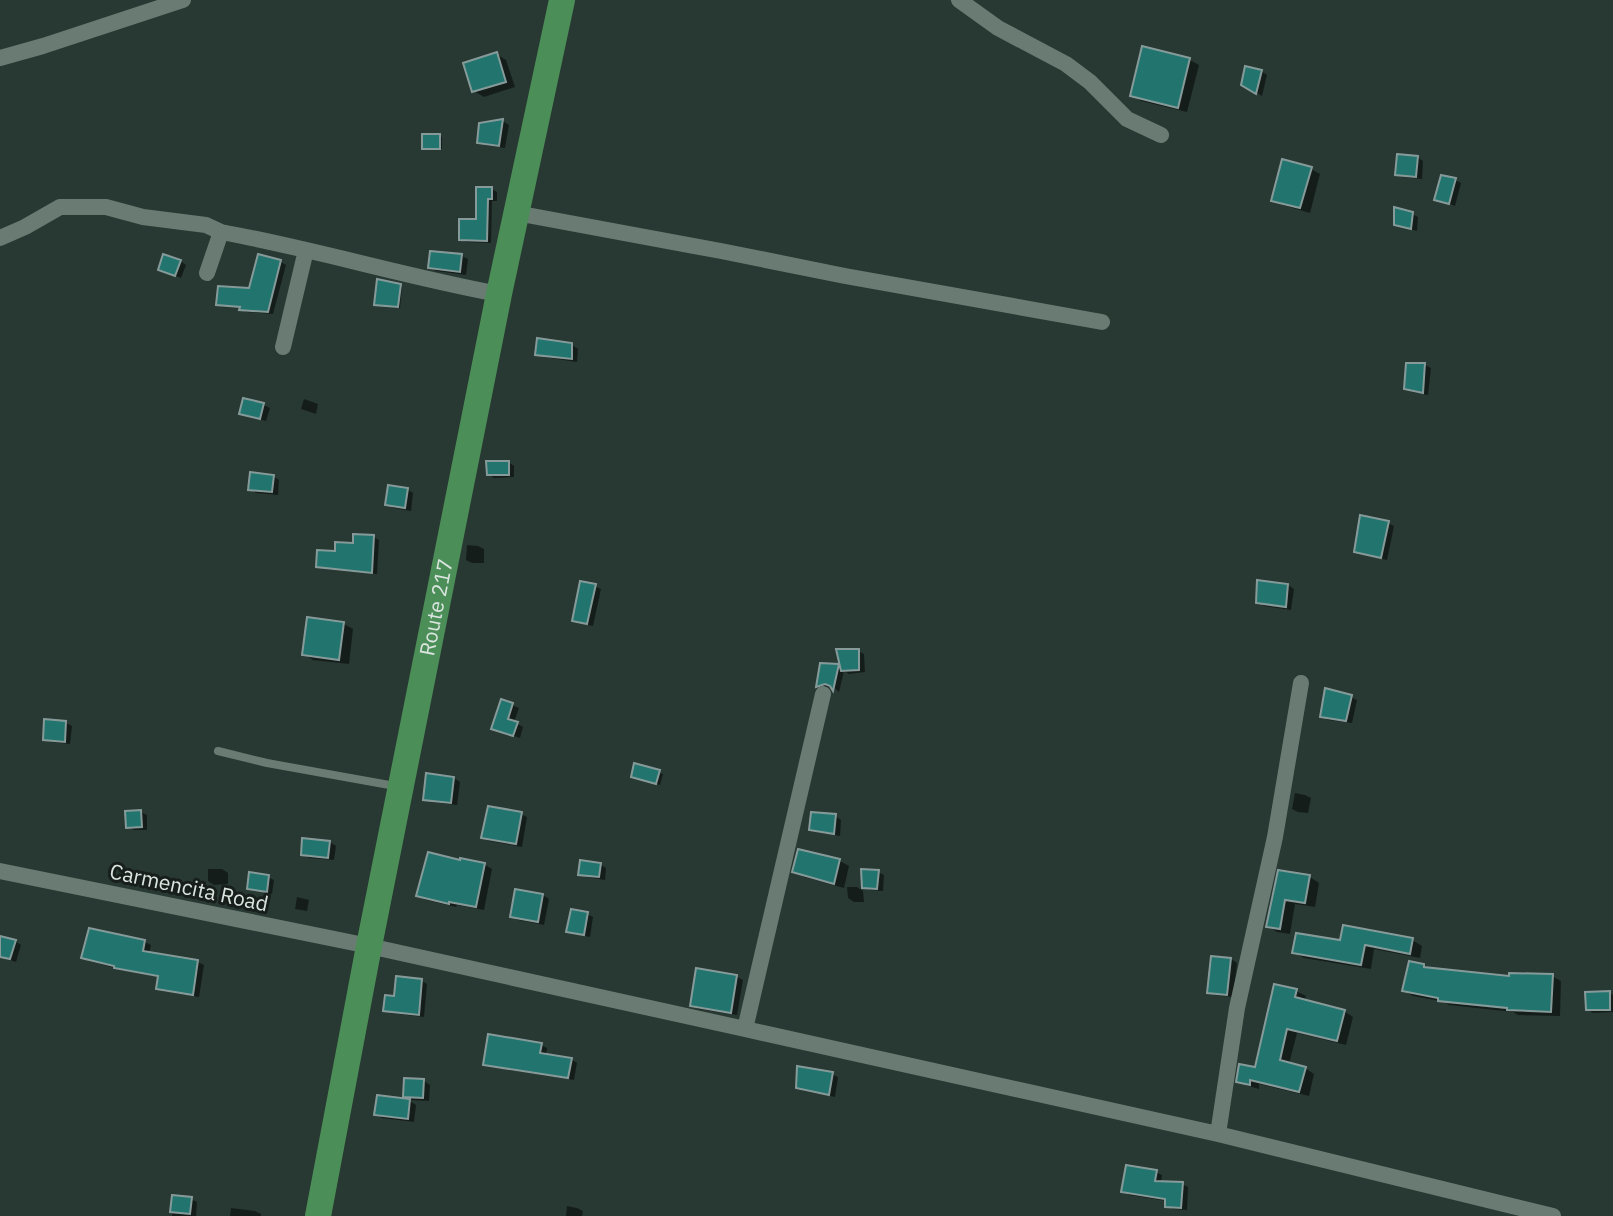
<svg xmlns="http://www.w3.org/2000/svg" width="1613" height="1216" viewBox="0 0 1613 1216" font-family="'IBM Plex Sans',sans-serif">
  <rect width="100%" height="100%" fill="#283832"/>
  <path fill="#0007" d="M496,54l10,6 9,27 -31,10 -10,-6z
    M1190,60l9,5 -12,47 -46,-11 -9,-6z
    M1261,71l6,4 -5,21 -19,-12z
    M503,121l6,4 -4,23 -20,-3 -6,-3 2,-18z
    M440,136l2,1v12l-18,-1z
    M1417,157l6,4 -1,18 -19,-2 -6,-3z
    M1311,169l9,5 -10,39 -27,-8 -10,-5z
    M1455,180l6,3 -6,23 -19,-7z
    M492,189l5,3v9h-5l-1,42 -25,-1 -5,-3 17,-18z
    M1412,214l6,3 -1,14 -15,-4 -6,-3z
    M259,256l22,6 5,3 -13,49 -27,-2 -6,-4 -17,-1 -5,-3 33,-14z
    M462,256l6,3 -2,16 -30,-4 -6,-4z
    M180,261l6,4 -5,13 -21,-9z
    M400,285l2,2 -2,21 -24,-3z
    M572,345l6,4 -1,13 -34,-5 -6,-3z
    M1408,365h17l6,3 -3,27 -16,-3 -6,-4z
    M304,399l14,5 -2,10 -15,-5z
    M244,400l20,5 6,3 -4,13 -19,-5 -6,-3z
    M508,462l6,4v11l-20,1 -6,-4z
    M273,476l6,4 -1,15 -22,-2 -6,-4z
    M407,489l6,4 -2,18 -18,-3 -6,-4z
    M1388,523l6,3 -7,34 -25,-6 -6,-3z
    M373,537l6,3 -2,34 -53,-5 -6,-3 18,-14z
    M467,545l11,1 6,3v14h-12l-6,-3z
    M1259,582l29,3 6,4 -3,21 -27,-4 -6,-4z
    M595,586l6,3 -8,37 -13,-3 -6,-3z
    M308,619l36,5 9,5 -4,35 -36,-4 -9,-6z
    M858,651l6,3 1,18 -16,2 -5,-3 -5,21 -7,-6 -9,3 -6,-3 21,-20 4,2z
    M1351,697l6,3 -5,23 -24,-3 -6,-4z
    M502,701l17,7 -5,14 9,5 -3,11 -21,-7z
    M66,723l6,3 -2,18 -19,-2 -6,-3z
    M636,765l27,9 -3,11 -24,-7z
    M454,778l6,4 -3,23 -26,-3 -6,-3z
    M1295,793l10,2 6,3 -3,15 -10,-1 -6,-3z
    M141,812l6,3v15h-13l-6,-3z
    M521,814l6,3 -5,30 -33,-6 -6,-4z
    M835,816l6,4 -1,16 -23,-4 -6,-3z
    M330,842l6,4 -2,14 -25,-2 -6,-4z
    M462,860l23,5 7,4 -8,41 -27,-5 -1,2 -30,-7 -8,-4z
    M840,861l9,5 -5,22 -40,-11 -10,-6z
    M600,864l6,4 -1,12 -19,-3 -6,-3z
    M208,869h14l6,4v11l-14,1 -6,-4z
    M878,872l6,3 -1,16 -13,-1 -6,-3z
    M1280,872l30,5 9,6 -4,24 -20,-3 -5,30 -13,-2 -9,-6z
    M268,877l6,3 -2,14 -18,-3 -6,-3z
    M847,887h10l6,4 1,11h-10l-6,-4z
    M543,895l6,4 -5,26 -26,-5 -6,-4z
    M297,897l12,3 -2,11 -12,-2z
    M587,914l6,3 -3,20 -16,-3 -6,-3z
    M90,930l55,12 6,3 -2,9 49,8 6,3 -5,32 -36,-6 -6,-3 2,-11 -37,-7 -33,-9 -6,-3z
    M0,938l15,3 6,4 -5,17 -16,-5z
    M1412,940l10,6 -2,12 -46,-9 -3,20 -67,-11 -10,-6 47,-10z
    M1231,959l6,4 -4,34 -18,-2 -6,-3z
    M1424,965l7,5 79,8 42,-2 9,5 -1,35 -42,-1 -5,-3 -64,-7 -3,-2 70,7v-3l-76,-6 -27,-5 -9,-5z
    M697,970l40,7 6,3 -6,35 -39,-6 -6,-4z
    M422,981l5,3 -3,33 -34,-4 -5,-3 10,-12z
    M1296,991l10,5 -2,5 40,10 9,6 -7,28 -49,-12 -8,31 16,4 9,6 -5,22 -50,-12v5l-11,-3 -10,-5 18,-12z
    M1610,993l3,2v17l-20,1 -6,-4z
    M541,1045l6,3 -1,7 25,4 6,4 -3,17 -83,-13 -6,-3z
    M832,1074l6,3 -3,20 -31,-6 -6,-4z
    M424,1081l6,4 -1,16 -18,-1 -6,-4z
    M378,1097l32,4 6,4 -2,17 -32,-4 -6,-4z
    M1156,1172l6,3 -1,8 21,1 6,3 -1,23 -14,-1 -6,-3v-5l-38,-6 -6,-4z
    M173,1197l18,2 6,3 -1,14h-24z
    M567,1206l10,2 6,3 -1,5h-16z
    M231,1208l24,3 6,3v2h-31z"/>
  <path fill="#22756f" stroke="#869b99" stroke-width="2" d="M1142,46l48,12 -12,50 -48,-12z
    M497,52l9,30 -34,10 -9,-29z
    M1245,66l17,4 -6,24 -15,-9z
    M503,119l-4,27 -22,-3 2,-20z
    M422,134h18v15h-18z
    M1397,154l21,2 -2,21 -21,-2z
    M1282,159l30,8 -12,41 -29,-7z
    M1441,175l15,3 -7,26 -15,-4z
    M476,187h16v12h-4l-1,42 -28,-1v-21h17z
    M1394,207l19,5 -2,17 -17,-4z
    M430,251l32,3 -2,18 -32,-4z
    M163,254l18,6 -6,16 -17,-6z
    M258,254l23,6 -13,52 -29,-2 1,-3 -24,-2 2,-19 31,2z
    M377,279l24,5 -3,23 -24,-2z
    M537,338l35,5v16l-37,-4z
    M1406,363h19l-2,30 -19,-4z
    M243,398l21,5 -4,16 -21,-5z
    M486,461h23v14h-22z
    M250,472l24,3 -2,17 -24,-2z
    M388,485l20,3 -3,20 -20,-3z
    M1360,515l29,6 -8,37 -27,-6z
    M353,534l21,1 -2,38 -56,-6 1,-17 18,1v-9l18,1z
    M1257,580l31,4 -2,23 -30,-4z
    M580,581l16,3 -9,40 -15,-3z
    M307,617l37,5 -5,38 -37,-5z
    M836,649h23v21l-18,1z
    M820,663l19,1 -6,27 -3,-5 -5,-2 -9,3z
    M1325,688l27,7 -6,26 -26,-4z
    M501,699l12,4 -5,16 10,3 -5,14 -22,-7z
    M44,719l22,2 -1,21 -22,-2z
    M634,763l26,7 -4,14 -25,-7z
    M426,773l28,4 -3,26 -28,-3z
    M488,806l34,6 -6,32 -35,-6z
    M141,810l1,17 -16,1 -1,-17z
    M811,812l25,2 -2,20 -25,-4z
    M302,838l28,3 -2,17 -27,-3z
    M798,849l42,10 -6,25 -42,-12z
    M428,852l32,8v-2l25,5 -9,44 -27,-5v2l-33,-8z
    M580,860l21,3 -2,14 -21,-2z
    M861,869l18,1 -2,19 -15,-1z
    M1278,870l32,5 -5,28 -20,-3 -5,29 -14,-2z
    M249,872l20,3 -2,17 -20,-3z
    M515,889l28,5 -5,28 -28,-5z
    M571,909l17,3 -4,23 -18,-3z
    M1343,925l70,13 -3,16 -45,-9 -4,20 -69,-12 4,-20 44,7z
    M89,928l56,12 -2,11 55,9 -5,35 -37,-6 2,-13 -44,-8v-2l-33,-8z
    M0,936l16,4 -6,19 -10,-2z
    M1211,956l20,2 -4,37 -20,-2z
    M1409,961l15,3v3l85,9v-3l44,1 -2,38 -44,-2v-2l-69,-7v-3l-36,-7z
    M696,968l41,7 -6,38 -41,-7z
    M396,976l26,3 -3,36 -36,-4 2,-16 9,1z
    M1274,984l23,5 -2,8 50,13 -8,31 -50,-12 -7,31 26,7 -7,25 -49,-12v5l-14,-3 3,-18 16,3z
    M1610,991v19h-24l-1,-18z
    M488,1034l54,9 -2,10 32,5 -4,20 -85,-13z
    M797,1066l36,6 -4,23 -33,-7z
    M404,1078l20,1 -1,19 -20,-1z
    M377,1095l33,4 -2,20 -34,-4z
    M1126,1165l31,5 -2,11 28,1 -2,26 -16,-1v-8l-44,-7z
    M172,1195l20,2 -2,17 -20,-2z"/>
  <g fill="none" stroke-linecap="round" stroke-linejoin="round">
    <path stroke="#697b73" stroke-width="8" d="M218,751l49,12 128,23"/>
    <path stroke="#697b73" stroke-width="16" d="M959,0l39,28 68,36 24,18 37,37 34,16
      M0,58l43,-12 140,-46
      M516,213l205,38 124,25 257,46
      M221,232c94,17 185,45 278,62
      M0,238l25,-11 35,-20h46l37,10 63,8 15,7 -14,41
      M283,347l23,-97
      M0,871l369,75 376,83 473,105 335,82
      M745,1029l78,-335
      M1218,1134l19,-126 38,-171 26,-154"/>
    <path stroke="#4c8e57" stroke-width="26" id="s1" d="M318,1216l51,-270 130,-652 63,-294"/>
  </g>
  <g text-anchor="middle" stroke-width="6" stroke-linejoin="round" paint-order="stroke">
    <g font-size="21" fill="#dbe5e0" stroke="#171e1b">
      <text dy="7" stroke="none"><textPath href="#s1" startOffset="620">Route 217</textPath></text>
      <text transform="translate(189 888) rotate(12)" y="7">Carmencita Road</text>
    </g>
  </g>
</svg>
